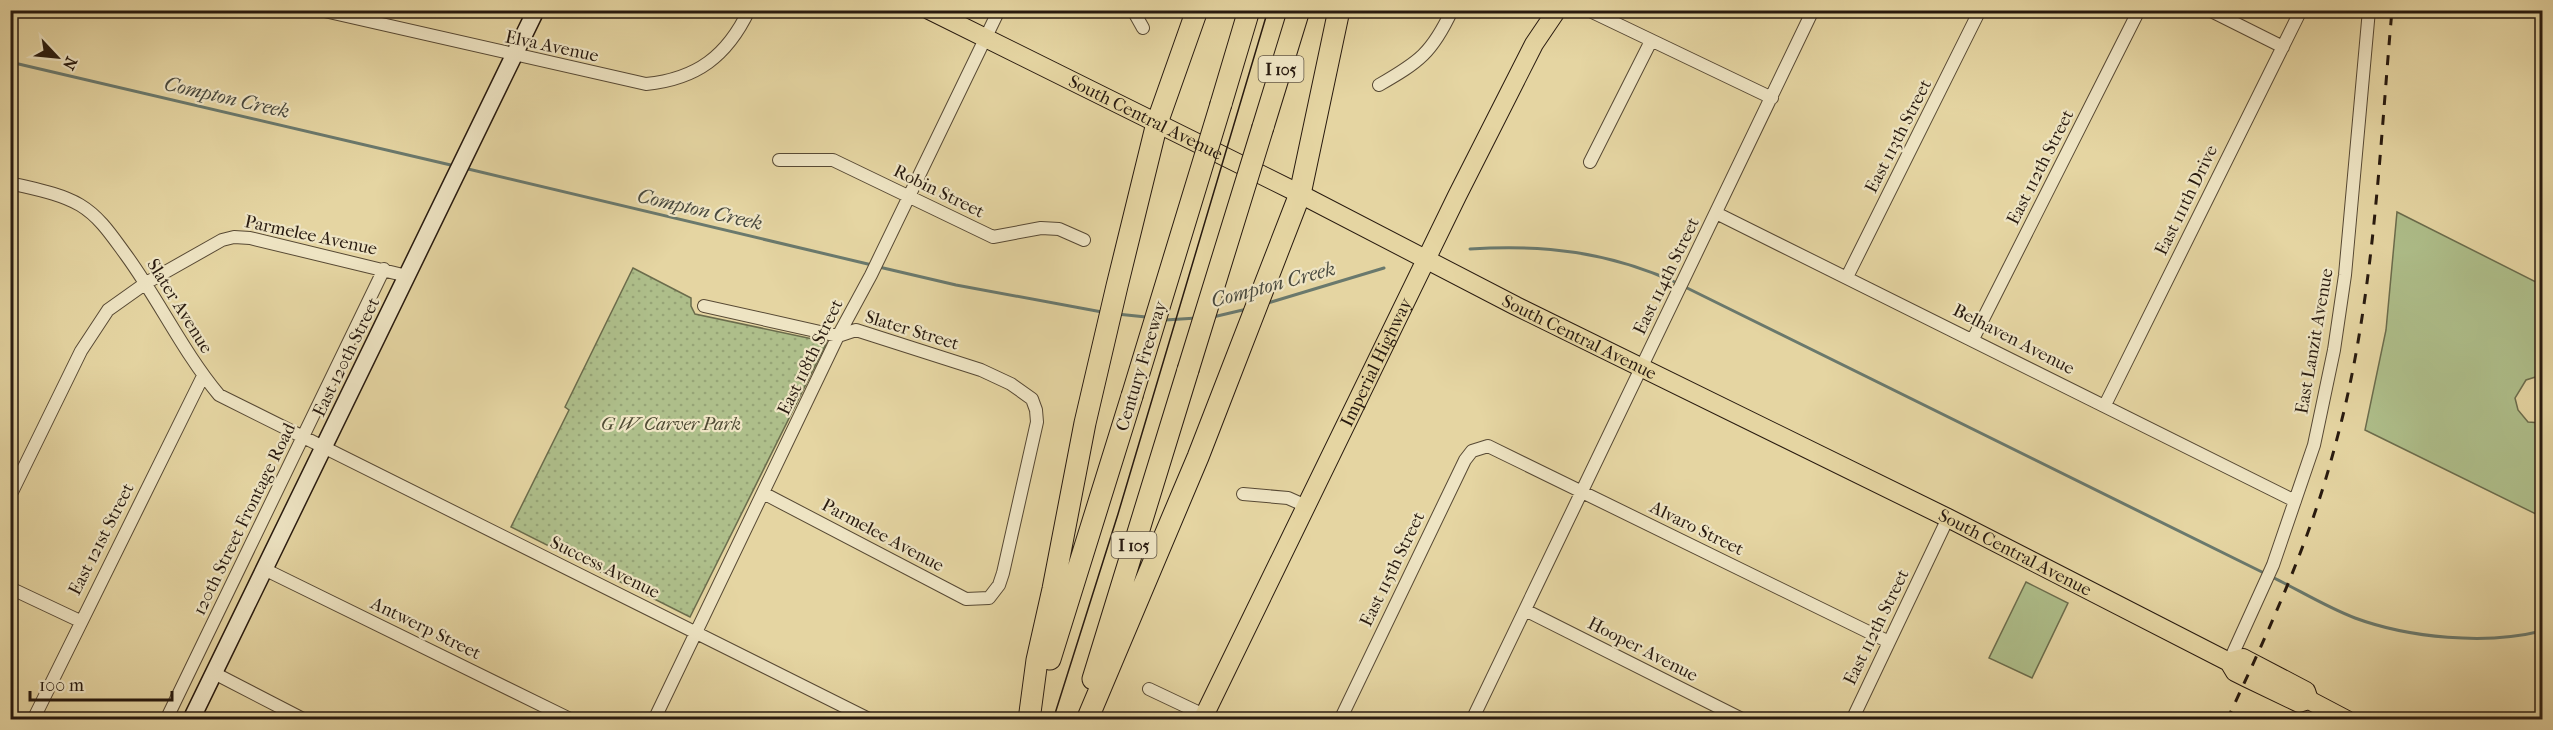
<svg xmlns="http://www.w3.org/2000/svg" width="2553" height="730" viewBox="0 0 2553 730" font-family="'IM FELL French Canon',serif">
  <defs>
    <pattern id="park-dots" width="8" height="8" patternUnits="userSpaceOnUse" patternTransform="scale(1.5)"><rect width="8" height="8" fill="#aebe8a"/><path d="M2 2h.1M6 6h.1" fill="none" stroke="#96a376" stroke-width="1.8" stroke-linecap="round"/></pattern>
  </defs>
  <rect width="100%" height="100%" fill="#e5d5a2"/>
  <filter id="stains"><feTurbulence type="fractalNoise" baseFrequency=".00333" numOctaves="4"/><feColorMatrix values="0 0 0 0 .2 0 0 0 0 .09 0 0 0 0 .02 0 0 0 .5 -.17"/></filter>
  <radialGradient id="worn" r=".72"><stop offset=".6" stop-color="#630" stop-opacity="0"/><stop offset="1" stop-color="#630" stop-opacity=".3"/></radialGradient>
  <path fill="#aebe8a" stroke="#6b6c4c" stroke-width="1.5" d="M2397,212l145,73v90l-16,5 -11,18 3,12 10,12 14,1v94l-177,-87 21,-100z
    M2026,582l42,21 -36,75 -43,-20z"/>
  <path fill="url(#park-dots)" stroke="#6b6c4c" stroke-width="1.5" d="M633,268l58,30v8l4,8 132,28 -137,275 -179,-90 58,-117 -4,-3z"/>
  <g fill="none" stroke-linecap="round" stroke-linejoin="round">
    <path stroke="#6a796d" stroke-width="3" d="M10,62l445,104
      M464,168l408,97
      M1470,249c74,-5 139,3 207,34
      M879,267l77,18 146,27
      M1683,286l583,288
      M1268,303l116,-35
      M1117,314l29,3
      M1213,317l34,-8
      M1165,320l32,-2
      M2272,577c27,13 54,30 83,41 54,20 131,27 187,13"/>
    <defs>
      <path id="street" d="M320,10l326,74c51,-5 81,-28 103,-74
        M1130,10l4,2 9,16
        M1588,10l184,88
        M2209,10l74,37
        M1379,85c40,-23 53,-32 73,-75
        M779,160h54l160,77 48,-9 18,1 25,11
        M1590,162l61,-121
        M10,183c24,6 49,10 70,22 20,12 32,31 46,50 33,45 57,97 93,140l652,325
        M1716,213l579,288
        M1847,277l133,-267
        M704,306l134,30 18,-6 125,40 30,14 21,15 4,11 1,12 -34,151 -4,12 -10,13 -23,1 -203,-106
        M1973,339l166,-329
        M2105,405l196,-395
        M1243,494l45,4 18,8
        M10,496l71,-145 27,-41 38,-27 76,-43 12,-3 16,1 157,38
        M264,569l308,151
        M10,588l70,33
        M1525,610l219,110
        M2229,662l44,-97 41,-120 20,-95 11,-75 24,-265
        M214,673l91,47
        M1149,689l55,26
        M10,719l1,1
        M33,720l170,-344
        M166,720l218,-451
        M654,720l184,-384 33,-61 128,-265
        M1340,720l125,-260 7,-9 16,-5 401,196
        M1472,720l341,-710
        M1852,720l96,-202"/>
      <path id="secondary" d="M191,720l345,-710"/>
      <g id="primary">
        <path id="s1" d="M929,10l371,184 216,112 432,212 281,144 6,10 12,6 52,25 10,-3 38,20"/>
        <path d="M2229,662l14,-4 63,33 3,9"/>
        <path id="s2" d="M1202,720l255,-524 77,-152 23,-34"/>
      </g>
      <path id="highway" d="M1221,104l28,-94
        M1263,127l36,-117
        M1050,659l82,-263
        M1093,679l95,-309
        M1029,720l8,-60 16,-71 32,-166 32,-137 40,-163 40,-113
        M1087,720l111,-263 102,-263 39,-184"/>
    </defs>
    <use href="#street" stroke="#574934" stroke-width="14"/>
    <use href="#secondary" stroke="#281a0f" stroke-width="19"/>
    <use href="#primary" stroke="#281a0f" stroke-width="20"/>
    <use href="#highway" stroke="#281a0f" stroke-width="23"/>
    <use href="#street" stroke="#eee4c3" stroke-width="12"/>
    <use href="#secondary" stroke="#eee4c3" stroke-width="16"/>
    <use href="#primary" stroke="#e5d5a2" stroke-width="18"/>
    <use href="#highway" stroke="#e5d5a2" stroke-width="21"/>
    <path stroke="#281a0f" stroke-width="1.5" d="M1053,720l65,-206 150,-504"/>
    <path stroke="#281a0f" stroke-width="3" stroke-dasharray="10 10" stroke-linecap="butt" d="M2227,720c42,-90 83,-178 108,-274 39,-141 44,-290 57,-436"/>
    <defs>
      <path id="highway-bridge" d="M1188,370l75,-243
        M1132,396l89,-292"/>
    </defs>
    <use href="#highway-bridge" stroke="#281a0f" stroke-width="23" stroke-linecap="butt"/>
    <use href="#highway-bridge" stroke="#e5d5a2" stroke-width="21"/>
  </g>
  <g text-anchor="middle" stroke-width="4.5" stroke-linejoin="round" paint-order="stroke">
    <g fill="#eee4c3" stroke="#635745" stroke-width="1.5">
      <rect x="1258.5" y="56" width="45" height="26" rx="4.5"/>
      <rect x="1111.5" y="532" width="45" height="26" rx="4.5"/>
    </g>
    <g font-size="16" font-weight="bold" fill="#281a0f">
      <text x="1281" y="75">I 105</text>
      <text x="1134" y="551">I 105</text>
    </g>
    <g font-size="18" fill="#281a0f" stroke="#eee4c3">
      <text transform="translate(552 46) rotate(12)" y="6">Elva Avenue</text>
      <text dy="6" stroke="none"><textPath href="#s1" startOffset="242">South Central Avenue</textPath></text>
      <text transform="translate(1898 136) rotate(-63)" y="6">East 113th Street</text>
      <text transform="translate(2040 167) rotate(-63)" y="6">East 112th Street</text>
      <text transform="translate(939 191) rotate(26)" y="6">Robin Street</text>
      <text transform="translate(2186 200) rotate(-64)" y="6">East 111th Drive</text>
      <text transform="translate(311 235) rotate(12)" y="6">Parmelee Avenue</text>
      <text transform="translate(1666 276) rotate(-64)" y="6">East 114th Street</text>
      <text transform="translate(180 306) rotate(58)" y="6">Slater Avenue</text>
      <text transform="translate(912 330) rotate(17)" y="6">Slater Street</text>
      <text dy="6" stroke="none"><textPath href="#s1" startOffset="728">South Central Avenue</textPath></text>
      <text transform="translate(2014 339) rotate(27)" y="6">Belhaven Avenue</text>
      <text transform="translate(2314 341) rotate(-80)" y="6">East Lanzit Avenue</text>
      <text transform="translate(346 357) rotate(-64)" y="6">East 120th Street</text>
      <text transform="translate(810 357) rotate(-64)" y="6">East 118th Street</text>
      <text dy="6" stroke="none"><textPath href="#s2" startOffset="398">Imperial Highway</textPath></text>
      <text transform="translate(1141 366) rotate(-73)" y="6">Century Freeway</text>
      <text transform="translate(244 519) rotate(-64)" y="6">120th Street Frontage Road</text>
      <text transform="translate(1697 528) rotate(26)" y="6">Alvaro Street</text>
      <text transform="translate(883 535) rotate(28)" y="6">Parmelee Avenue</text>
      <text transform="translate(101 539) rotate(-63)" y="6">East 121st Street</text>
      <text dy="6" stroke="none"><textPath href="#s1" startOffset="1214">South Central Avenue</textPath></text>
      <text transform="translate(605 567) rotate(26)" y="6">Success Avenue</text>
      <text transform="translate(1392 569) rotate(-64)" y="6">East 115th Street</text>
      <text transform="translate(1876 627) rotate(-64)" y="6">East 112th Street</text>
      <text transform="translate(426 628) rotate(26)" y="6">Antwerp Street</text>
      <text transform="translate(1643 649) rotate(27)" y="6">Hooper Avenue</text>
    </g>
    <g font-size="18" font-style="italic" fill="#504b34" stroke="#eee4c3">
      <text x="671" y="430">G W Carver Park</text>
    </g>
    <g font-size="20" font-style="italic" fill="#49493e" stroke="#eee4c3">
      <text transform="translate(227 97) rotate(13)" y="7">Compton Creek</text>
      <text transform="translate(700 209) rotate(13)" y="7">Compton Creek</text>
      <text transform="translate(1273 284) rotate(-15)" y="7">Compton Creek</text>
    </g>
  </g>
  <rect width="2553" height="730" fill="none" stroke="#e5d5a2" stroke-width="36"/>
  <rect x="12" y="12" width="2529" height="706" fill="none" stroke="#281a0f" stroke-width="3"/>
  <rect x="18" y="18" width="2517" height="694" fill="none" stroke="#281a0f" stroke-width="1.5"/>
  <g transform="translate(57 57) rotate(116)" stroke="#eee4c3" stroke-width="4.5" paint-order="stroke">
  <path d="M0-4.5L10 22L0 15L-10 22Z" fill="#281a0f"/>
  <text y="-9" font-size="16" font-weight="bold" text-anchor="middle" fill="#281a0f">N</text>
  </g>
  <path d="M30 691v9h142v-9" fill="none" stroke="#281a0f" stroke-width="3"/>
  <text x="39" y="691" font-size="18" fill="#281a0f" stroke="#eee4c3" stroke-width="4.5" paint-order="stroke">100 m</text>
  <rect width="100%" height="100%" filter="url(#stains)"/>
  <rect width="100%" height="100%" fill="url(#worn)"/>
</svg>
